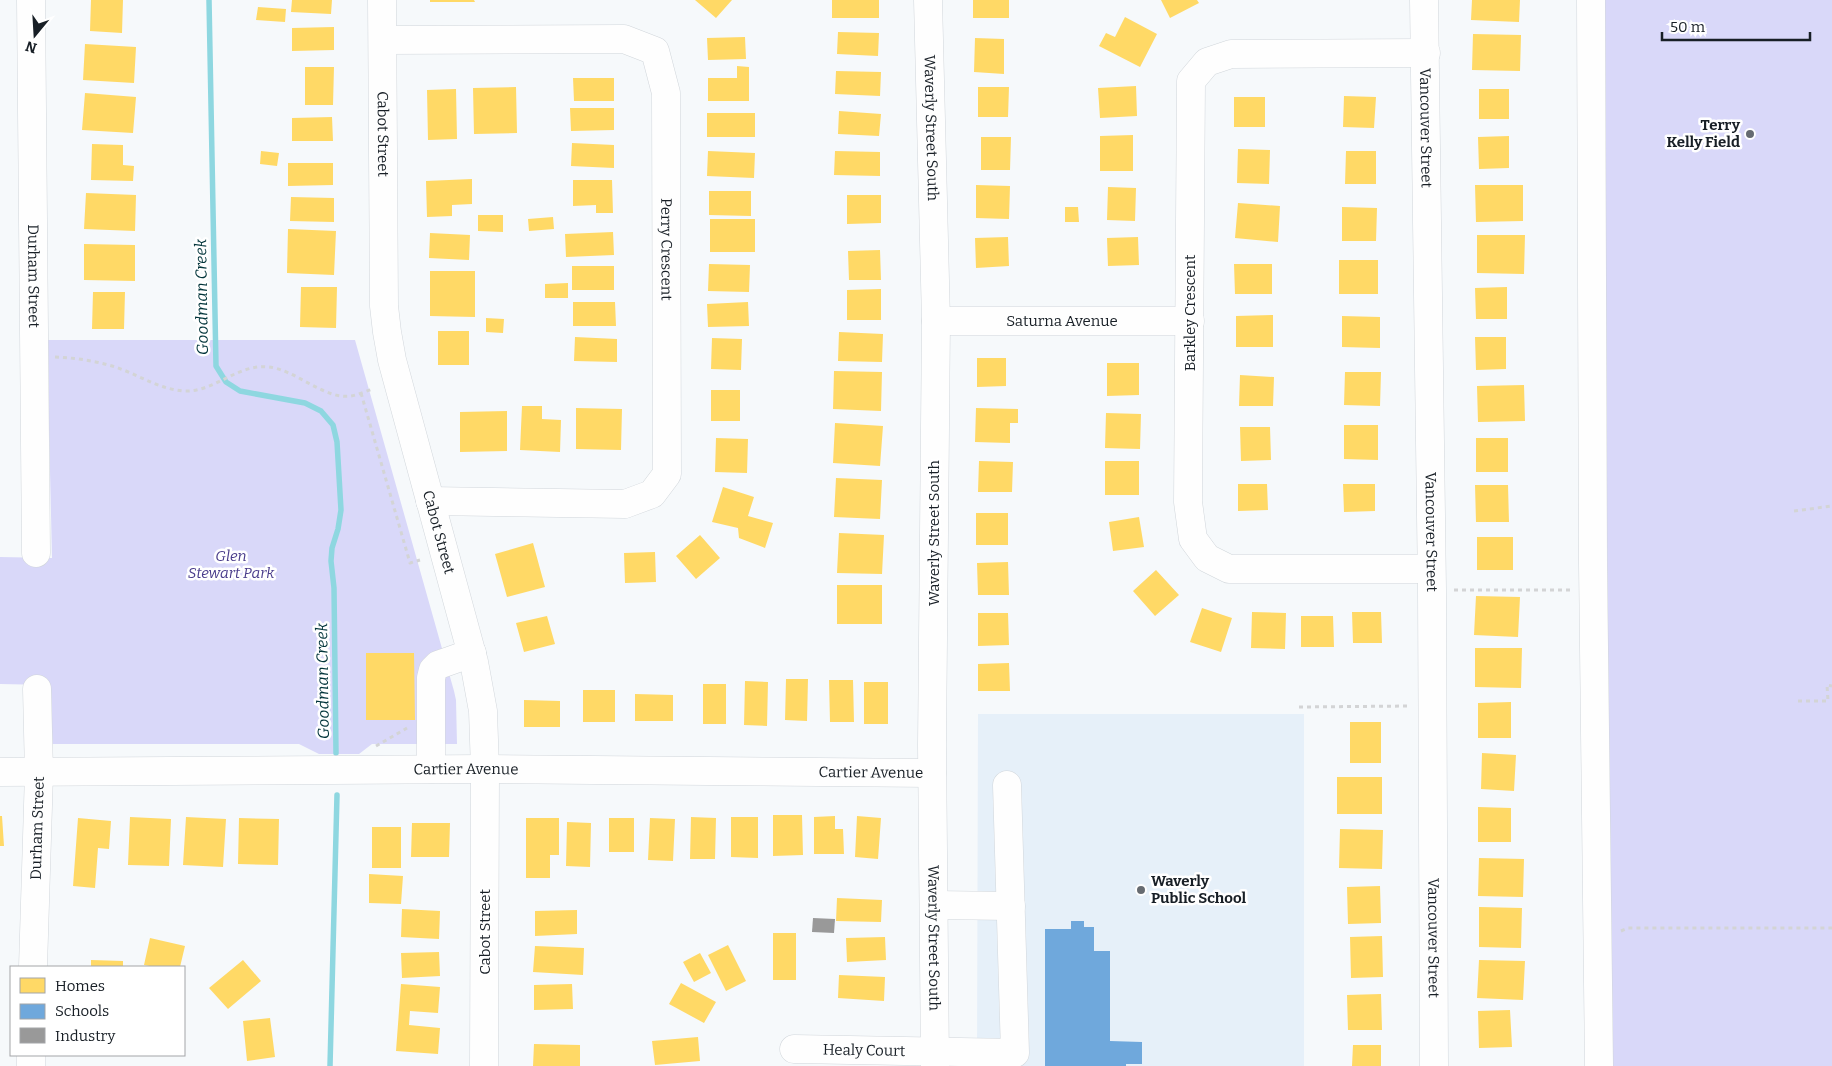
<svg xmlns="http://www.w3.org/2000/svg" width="1832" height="1066" viewBox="0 0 1832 1066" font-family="Bitter,serif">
  <rect width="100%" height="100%" fill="#f6f9fb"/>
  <path fill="#e6f0f9" d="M978,714h326v352h-327z"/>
  <path fill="#d9d8f9" d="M1604,0h228v1066h-222z
    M47,340h308l99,351 2,9 1,44h-85l-13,10h-40l-20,-10h-248l-2,-59 -49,-1v-127l52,1z"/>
  <path fill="#ffd966" d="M91,0h32l-1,33 -32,-2z
    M292,0h40l-1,14 -40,-2z
    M430,0h44l1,2h-45z
    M695,0h37l-16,18z
    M832,0h47v18h-47z
    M973,0h36v18h-36z
    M1161,0h36l2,3 -29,15z
    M1472,0h48l-1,22 -48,-2z
    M258,7l28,2 -1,13 -29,-2z
    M1125,17l32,17 -17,33 -41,-21 7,-13 9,4z
    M334,27v23l-42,1v-23z
    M838,32l41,1 -1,23 -41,-2z
    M1473,34l48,1 -1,36 -48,-1z
    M745,37l1,22 -38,1 -1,-22z
    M975,38l29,1v35l-30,-2z
    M85,44l51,3 -2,36 -51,-3z
    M737,66l12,1v34h-41v-23h29z
    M305,67h29l-1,38h-28z
    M836,71l45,1 -1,24 -45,-2z
    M573,78h41v23h-40z
    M1136,86l1,30 -37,2 -2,-30z
    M516,87l1,46 -43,1 -1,-46z
    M978,87h31l-1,30h-30z
    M456,89l1,50 -29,1 -1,-50z
    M1479,89h30v30h-30z
    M85,93l51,4 -3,36 -51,-3z
    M1344,96l32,1 -2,31 -31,-1z
    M1234,97h31v30h-31z
    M570,108h44v22l-43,1z
    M839,111l42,3 -2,22 -41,-2z
    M707,113h48v24h-48z
    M332,117l1,24h-41v-23z
    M1133,135v36h-33v-35z
    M1509,136v32l-30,1 -1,-32z
    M981,137h30l-1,33h-29z
    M572,143l42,2v23l-43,-2z
    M92,144l31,1v20l11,1 -1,15 -42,-1z
    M1238,149l32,1 -1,34 -32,-1z
    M261,151l18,2 -2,13 -17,-2z
    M708,151l47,2 -1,25 -47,-2z
    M835,151l45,1v24l-46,-1z
    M1346,151h30v33h-31z
    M288,163h45v22l-45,1z
    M472,179v25l-20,1v11l-25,1 -1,-36z
    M573,180h39l1,33h-17v-8l-23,1z
    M976,185l34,1 -1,33 -33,-1z
    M1475,185h48v36l-47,1z
    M1108,187l28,1 -1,33 -28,-1z
    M709,191h42v25l-42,-1z
    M86,193l50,2 -1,36 -51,-2z
    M847,195h34v28l-34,1z
    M291,197l43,1v24l-44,-1z
    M1238,203l42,3 -2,36 -43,-4z
    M1065,207h13l1,15h-14z
    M1342,207l35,1 -1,33h-34z
    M478,215h25v17l-25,-1z
    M553,217l1,12 -25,2 -1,-12z
    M710,219h45v33h-45z
    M288,229l48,2 -2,44 -47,-2z
    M613,232l1,23 -48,2 -1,-23z
    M430,233l40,2 -1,25 -40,-2z
    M1477,235h48l-1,39 -47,-1z
    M1008,237l1,29 -33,2 -1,-30z
    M1138,237l1,28 -31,1 -1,-28z
    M84,244l51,1v36l-51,-1z
    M880,250l1,30h-32l-1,-29z
    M1339,260h39v34h-39z
    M709,264l41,1 -1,27 -41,-1z
    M1234,264h38v30h-37z
    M572,266h42v24h-42z
    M430,271h45v46l-45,-1z
    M568,283v15h-23v-14z
    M301,287h36l-1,41 -36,-1z
    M1507,287v32h-31l-1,-31z
    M881,289v31h-34v-30z
    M93,292h32l-1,37h-32z
    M573,302h42l1,24h-43z
    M748,302l1,24 -41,1 -1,-23z
    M1273,315v32h-37v-31z
    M1342,316l38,1v31l-38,-1z
    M486,318l18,1 -1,14 -17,-1z
    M438,331h31v34h-31z
    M839,332l44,2 -1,28 -44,-1z
    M575,337l42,2v23l-43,-1z
    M1475,337h31v32l-30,1z
    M712,338l30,1 -1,31 -30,-1z
    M977,358h29v28l-29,1z
    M1107,363h32v32l-32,1z
    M834,371l48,1 -1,39 -48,-2z
    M1345,372h36l-1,34 -36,-1z
    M1240,375l34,2 -1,29h-34z
    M1524,385l1,36 -47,1 -1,-36z
    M711,390h29v31h-29z
    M522,406h20v13l19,1 -1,32 -40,-2z
    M576,408l46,1 -1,41 -45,-1z
    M976,408l42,1v14h-8v20l-35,-1z
    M507,411v40l-47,1v-40z
    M1106,413l35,1 -1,35 -35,-1z
    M835,423l48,3 -3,40 -47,-3z
    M1344,425h34v35l-34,-1z
    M1240,427h30l1,33 -30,1z
    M716,438l32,1 -1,34 -32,-1z
    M1476,438h32v34h-32z
    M979,461l34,1 -1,30h-34z
    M1105,461h34v34h-34z
    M836,478l46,2 -2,39 -46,-2z
    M1238,484h29l1,26 -30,1z
    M1343,484h32v27l-31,1z
    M1475,485h33l1,37h-33z
    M723,487l31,10 -6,19 25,7 -8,25 -26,-10 -1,-10 -26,-6z
    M976,513h32v32h-32z
    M1139,517l5,30 -31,4 -4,-29z
    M839,533l45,2 -2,39 -45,-1z
    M700,535l20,23 -24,21 -20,-23z
    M1477,537h36v33h-36z
    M533,543l12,44 -38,10 -12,-43z
    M655,552l1,30 -31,1 -1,-30z
    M1008,562l1,33h-31l-1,-32z
    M1156,570l23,25 -24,21 -22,-25z
    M837,585h45v39h-45z
    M1476,596l44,1 -2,40 -44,-2z
    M1202,608l30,10 -11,34 -31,-10z
    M1252,612l34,1 -1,36 -34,-1z
    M1352,612h29l1,31h-29z
    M978,613h30l1,32 -31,1z
    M547,616l8,28 -31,8 -8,-29z
    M1301,616h32l1,31h-33z
    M1475,648h47l-1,40 -46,-1z
    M366,653h48l1,67h-49z
    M1009,663l1,28h-32v-27z
    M786,679h22l-1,42 -22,-1z
    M829,680h24l1,42h-24z
    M745,681l23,1 -1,44 -23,-1z
    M864,682h24v42h-24z
    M703,684h23v40h-23z
    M583,690h32v32h-32z
    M635,694l38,1v26h-38z
    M524,700l36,1v26h-36z
    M1511,702v36h-33v-35z
    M1350,722h31v41h-31z
    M1482,753l34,2 -2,36 -33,-2z
    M1337,777h45v37h-45z
    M1478,807l33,1v34h-33z
    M773,815h29l1,40 -30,1z
    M0,816h2l2,30h-4z
    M835,816v13h8l1,25h-30v-37z
    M857,816l24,2 -3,41 -23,-2z
    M130,817l41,2 -2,47 -41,-1z
    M186,817l40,2 -3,48 -40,-2z
    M691,817l25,1 -1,41h-25z
    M731,817h27v41l-27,-1z
    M78,818l33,3 -2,28 -11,-1 -3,40 -22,-2z
    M239,818l40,1 -1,46 -40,-1z
    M526,818h33v37h-9v23h-24z
    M609,818h25v34h-25z
    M650,818l25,1 -2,42 -25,-1z
    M567,822l24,1 -1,44 -24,-1z
    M412,823h38l-1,34h-38z
    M372,827h29v41h-29z
    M1340,829l43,1 -1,39 -43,-1z
    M1479,858l45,1 -1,38 -45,-1z
    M369,874l34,2 -2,28 -32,-1z
    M1380,886l1,37 -33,1 -1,-37z
    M837,898l45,2 -1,22 -45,-1z
    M1479,907l43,1 -1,40 -42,-1z
    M402,909l38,2 -1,28 -38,-2z
    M577,910v24l-42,2v-25z
    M773,933h23v47h-23z
    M1382,936l1,41 -32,1 -1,-41z
    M885,937l1,23 -39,2 -1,-24z
    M150,938l35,8 -5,21h-25l-11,-2z
    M728,945l18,36 -20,10 -18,-36z
    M535,946l49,2 -1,27 -50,-3z
    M439,952l1,24 -38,2 -1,-25z
    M700,953l11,20 -17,9 -11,-20z
    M91,960l32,1v6h-32z
    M243,960l18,21 -33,28 -19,-21z
    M1479,960l46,1 -2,39 -46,-2z
    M839,975l46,2 -1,24 -46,-3z
    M681,983l35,19 -12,21 -35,-19z
    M401,984l39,3 -2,26 -28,-2 -1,14 31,3 -2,26 -42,-3z
    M572,984l1,25 -39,1v-25z
    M1381,994l1,36h-34l-1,-35z
    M1510,1010l2,37 -33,1 -1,-37z
    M270,1018l5,39 -28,4 -4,-40z
    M698,1037l2,24 -45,4 -3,-24z
    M534,1044l46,1v21h-47z
    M1353,1045h28v21h-29z"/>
  <path fill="#6fa8dc" d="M1071,921h13v6h10v24h16v90l32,1v22h-16v2h-81v-137h26z"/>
  <path fill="#999" d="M813,918l22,1 -1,14 -22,-1z"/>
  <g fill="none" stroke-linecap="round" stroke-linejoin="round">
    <path stroke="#8ed7e0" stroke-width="5.5" d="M209,0l7,366 10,16 14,9 65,12 16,8 12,14 4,17 4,68 -3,19 -6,19 -1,13 3,27 2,165
      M330,1066l7,-271"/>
    <defs>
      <g id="minor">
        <path id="s1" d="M31,0l5,553"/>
        <path id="s2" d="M382,0l2,306 3,26 5,28 82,302 9,49 2,58 -1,297"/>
        <path id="s3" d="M928,0l8,321 -4,424 3,321"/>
        <path id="s4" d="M1424,0l8,590 2,476"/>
        <path d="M1591,0l2,564 6,502"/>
        <path id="s5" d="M383,40l241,-1 31,12 11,42 1,381 -15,20 -27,10 -195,-3"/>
        <path d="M1426,53l-195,1 -24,8 -16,19 -3,421 5,37 14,19 22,11h202"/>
        <path id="s6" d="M936,321h254"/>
        <path d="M431,769v-91l2,-8 5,-5 34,-12"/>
        <path id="s7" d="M0,772l485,-3 447,4"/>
        <path d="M934,905l77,1"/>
        <path id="s8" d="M33,967l6,-194 -2,-84"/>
        <path id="s9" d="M794,1049l221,4 -8,-268"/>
        <path d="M31,1055v11"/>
      </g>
    </defs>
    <use href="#minor" stroke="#d1d6db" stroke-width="29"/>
    <path stroke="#d3d4d5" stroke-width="3" stroke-dasharray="4 4" stroke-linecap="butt" d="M55,357c24,1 49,5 71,14 19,8 36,18 57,20 31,2 55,-28 86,-24 27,3 56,33 82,29 7,-1 15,-5 22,-7
      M361,393l49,170 10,-3
      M1794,511l38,-5
      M1454,590h116
      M1798,701h30l-1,-16 5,1
      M1299,707l110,-1
      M376,746l31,-18
      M1621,931l7,-3h204"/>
    <use href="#minor" stroke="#fefefe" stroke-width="28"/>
  </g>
  <g fill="#666b71" stroke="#fff" stroke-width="2">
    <circle cx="1750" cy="134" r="5"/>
    <circle cx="1141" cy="890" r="5"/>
  </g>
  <g text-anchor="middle" stroke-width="5" stroke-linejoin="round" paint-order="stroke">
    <g font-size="15" font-weight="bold" fill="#181f26" stroke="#fff" text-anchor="end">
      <text x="1740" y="130">Terry<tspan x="1740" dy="17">Kelly Field</tspan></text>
      <text x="1151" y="886" text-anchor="start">Waverly<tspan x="1151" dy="17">Public School</tspan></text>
    </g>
    <g font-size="15" fill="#181f26" stroke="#fff">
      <text dy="5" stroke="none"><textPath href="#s3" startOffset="128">Waverly Street South</textPath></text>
      <text dy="5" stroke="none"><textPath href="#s4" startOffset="128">Vancouver Street</textPath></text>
      <text dy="5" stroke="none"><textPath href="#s2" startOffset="134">Cabot Street</textPath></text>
      <text dy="5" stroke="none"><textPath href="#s5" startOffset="474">Perry Crescent</textPath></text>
      <text dy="5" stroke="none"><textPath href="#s1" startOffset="276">Durham Street</textPath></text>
      <text transform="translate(1190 313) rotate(-90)" y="5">Barkley Crescent</text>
      <text dy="5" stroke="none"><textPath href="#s6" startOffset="126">Saturna Avenue</textPath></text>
      <text dy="5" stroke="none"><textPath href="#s2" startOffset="539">Cabot Street</textPath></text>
      <text transform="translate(934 533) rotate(-90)" y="5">Waverly Street South</text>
      <text dy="5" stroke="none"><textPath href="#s4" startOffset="532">Vancouver Street</textPath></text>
      <text dy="5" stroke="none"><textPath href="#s7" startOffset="466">Cartier Avenue</textPath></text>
      <text dy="5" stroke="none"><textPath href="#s7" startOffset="871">Cartier Avenue</textPath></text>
      <text dy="5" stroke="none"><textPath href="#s8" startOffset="139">Durham Street</textPath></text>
      <text transform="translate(485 932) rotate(-90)" y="5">Cabot Street</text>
      <text dy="5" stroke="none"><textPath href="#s3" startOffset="938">Waverly Street South</textPath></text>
      <text dy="5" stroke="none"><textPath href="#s4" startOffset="938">Vancouver Street</textPath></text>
      <text dy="5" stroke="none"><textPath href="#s9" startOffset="70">Healy Court</textPath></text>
    </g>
    <g font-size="15" font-style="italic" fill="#493c8b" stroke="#fff">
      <text x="231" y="561">Glen<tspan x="231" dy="17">Stewart Park</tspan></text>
    </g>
    <g font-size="16" font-style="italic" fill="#01343a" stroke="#fff">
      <text transform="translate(201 297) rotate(-91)" y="6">Goodman Creek</text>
      <text transform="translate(322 681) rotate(-91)" y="6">Goodman Creek</text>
    </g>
  </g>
  <rect x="10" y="966" width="175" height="90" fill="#ffffff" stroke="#a3a5a8"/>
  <rect x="20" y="978" width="25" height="15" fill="#ffd966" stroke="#a3a5a8"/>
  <text x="55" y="991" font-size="15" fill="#181f26">Homes</text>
  <rect x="20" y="1004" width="25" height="15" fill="#6fa8dc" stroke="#a3a5a8"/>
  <text x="55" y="1016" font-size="15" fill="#181f26">Schools</text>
  <rect x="20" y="1028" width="25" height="15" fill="#999999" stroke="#a3a5a8"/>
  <text x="55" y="1041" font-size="15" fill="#181f26">Industry</text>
  <g transform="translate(35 35) rotate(198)" stroke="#ffffff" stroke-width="4" paint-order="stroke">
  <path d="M0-4L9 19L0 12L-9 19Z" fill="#181f26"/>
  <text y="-8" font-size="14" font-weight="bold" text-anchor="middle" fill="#181f26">N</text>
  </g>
  <path d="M1662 32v8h148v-8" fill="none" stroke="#181f26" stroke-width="2.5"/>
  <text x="1670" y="32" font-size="15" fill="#181f26" stroke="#ffffff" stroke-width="4" paint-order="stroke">50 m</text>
</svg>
